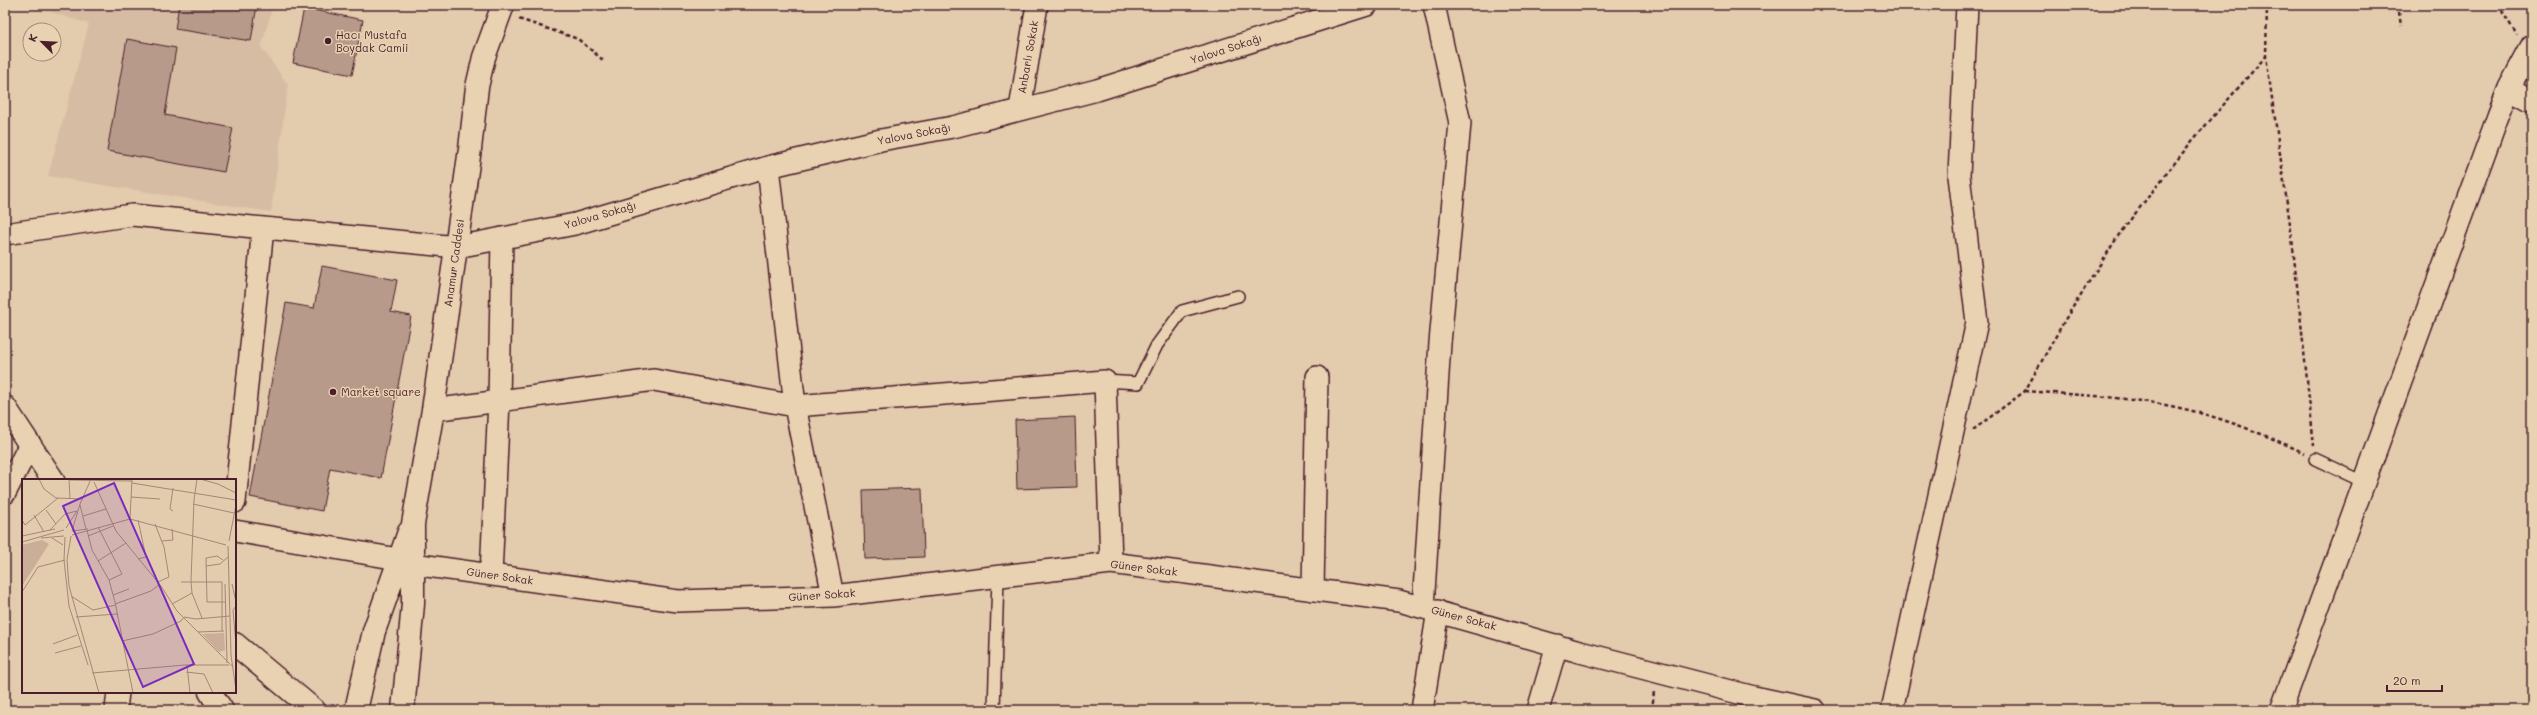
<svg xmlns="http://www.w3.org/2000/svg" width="2537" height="715" viewBox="0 0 2537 715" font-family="Mali,sans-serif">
  <rect width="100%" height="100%" fill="#e3cbad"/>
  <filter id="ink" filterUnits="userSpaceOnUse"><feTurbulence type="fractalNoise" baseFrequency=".025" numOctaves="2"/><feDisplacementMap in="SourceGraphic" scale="8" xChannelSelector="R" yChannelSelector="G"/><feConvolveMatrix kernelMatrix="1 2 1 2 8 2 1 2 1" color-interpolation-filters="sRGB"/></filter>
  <g filter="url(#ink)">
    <path fill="#d6bca2" d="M29,5h244l-12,42 27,38 -17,127 -223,-36 41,-152z"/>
    <path fill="#b79a89" stroke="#4a1f2b" d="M179,5h78l-6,36 -76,-12z
      M304,8l59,12 -11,55 -59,-12z
      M127,39l49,9 -11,67 68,13 -9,44 -117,-21z
      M322,266l75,14 -6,32 20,4 -30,162 -51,-10 -8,43 -72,-14 36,-194 28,5z
      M1075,417l2,70 -60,2 -2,-69z
      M922,488l2,69 -59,2 -2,-69z"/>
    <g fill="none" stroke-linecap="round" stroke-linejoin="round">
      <defs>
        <path id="lane" d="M1105,381l33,2 19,-38 25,-34 56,-15
          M2315,459l49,23
          M994,710l4,-133"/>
        <path id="street" d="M2509,88l23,13
          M1020,109l17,-104
          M768,167l27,239 38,190
          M5,234l127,-19 325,32 118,-23 193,-57 113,-27 72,-13 144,-37 270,-85
          M433,410l221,-30 141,26 310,-25 6,182
          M5,493l25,-49
          M235,502l28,-274
          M235,531l163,28
          M413,564l265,37 155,-5 278,-33 288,38 177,50 178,46 61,13
          M491,575l8,-174 3,-163
          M1313,590l4,-213
          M1423,607l17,-264 20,-220 -26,-118
          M116,710l2,-18
          M1422,710l16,-99
          M1538,710l19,-65
          M1892,710l85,-388 -18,-146 8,-171
          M2281,710l217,-594 11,-28 23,-43"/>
        <path id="secondary" d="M5,407l48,73
          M235,644l79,66
          M210,692l12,18
          M356,710l18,-79 35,-99
          M403,710l10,-106v-80l20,-114 37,-261 7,-62 7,-30 19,-52"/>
      </defs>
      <use href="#lane" stroke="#4a1f2b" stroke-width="14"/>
      <use href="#street" stroke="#4a1f2b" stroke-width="24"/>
      <use href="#secondary" stroke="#4a1f2b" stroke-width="25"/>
      <path stroke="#4a1f2b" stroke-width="2.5" stroke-dasharray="4 3" stroke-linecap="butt" d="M2267,5l-1,51 26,182 22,208
        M2398,5l3,21
        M2498,5l19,30
        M519,19l59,20 25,21
        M2025,391c36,3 72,4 107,9 59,6 118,27 172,53
        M1973,430l52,-39 41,-73 54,-85 72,-92 74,-85
        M1652,710l2,-19"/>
      <use href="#lane" stroke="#e9d2b2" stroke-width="11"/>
      <use href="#street" stroke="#e9d2b2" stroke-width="21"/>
      <use href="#secondary" stroke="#e9d2b2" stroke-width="22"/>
    </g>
  </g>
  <g fill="#4a1f2b" stroke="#e9d2b2" stroke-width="1.5">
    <circle cx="328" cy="41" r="4"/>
    <circle cx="333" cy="392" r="4"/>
  </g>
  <g text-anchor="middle" stroke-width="3" stroke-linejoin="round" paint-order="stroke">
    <g font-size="11" fill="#4a1f2b" stroke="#e9d2b2" text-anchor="start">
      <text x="336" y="39">Hacı Mustafa<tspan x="336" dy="13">Boydak Camii</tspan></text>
      <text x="341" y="396">Market square</text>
    </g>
    <g font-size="11" fill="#4a1f2b" stroke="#e9d2b2">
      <text transform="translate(1226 49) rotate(-18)" y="4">Yalova Sokağı</text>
      <text transform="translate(1028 57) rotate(-80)" y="4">Anbarlı Sokak</text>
      <text transform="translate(914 134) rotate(-11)" y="4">Yalova Sokağı</text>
      <text transform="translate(600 215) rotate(-16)" y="4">Yalova Sokağı</text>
      <text transform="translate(454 263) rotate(-82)" y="4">Anamur Caddesi</text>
      <text transform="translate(1144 568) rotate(7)" y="4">Güner Sokak</text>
      <text transform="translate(500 576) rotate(8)" y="4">Güner Sokak</text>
      <text transform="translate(822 595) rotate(-4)" y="4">Güner Sokak</text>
      <text transform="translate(1464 618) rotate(15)" y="4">Güner Sokak</text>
    </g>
  </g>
  <g transform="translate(22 479)">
    <rect width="214" height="214" fill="#e3cbad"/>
    <path d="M20,61l7,4 -27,42v-41zM202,154l1,17 -6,2 -17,-18z" fill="#caae97"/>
    <path fill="none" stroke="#a68679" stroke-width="1" d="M17,0l5,10 12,9 27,1M47,0l1,20M175,0l-3,21 -3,81 1,12 10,25M178,0l18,5 18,9M47,1l63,1M72,3l22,49 45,55 16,25 56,56M110,4l104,17M151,9l-3,21 3,2M109,18l29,2M171,25l41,9M58,26l6,24M24,31l10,14M12,36l10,17M61,37l23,-7M108,40l2,-40M0,41l3,5 33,-27M116,41l8,37 -8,2M133,45l9,23 5,30 -11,5M76,48l24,47 -13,6M44,49l11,-17M65,51l5,20 17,30 6,22 18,91M27,52l16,-17 12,-3M50,52l8,-27 11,-25M50,52l16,-2M50,56l58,-16 96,26M0,57l33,-7M49,57l-4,24 2,26 30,107M66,57l25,-10M43,58l-1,23 5,46 19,59M19,59l23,-2M30,59l11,7M140,62l11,-1 -1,-11M207,62l7,-36M0,63l42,-12M206,67l3,109 5,35M201,81l-6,-4 -11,2 1,44h19M76,82l28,-18M184,87l14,-2 8,-7M159,103h41v49M203,105l2,79M210,105l4,18M0,113l16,-25 27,-7M91,116l16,-6M49,117l22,14 23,-5M93,125l36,-13 9,-7M150,125l20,-11M214,127l-3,4 3,36M54,138l41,-3M176,153l26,-1M100,162l31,-7 28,-13 3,-4 12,2 34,-3M31,165l24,-9M33,174l26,-7M165,186l3,28M164,193l18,2 9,19M70,194l93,-8h44"/>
    <path fill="#7b2cbf" fill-opacity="0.15" stroke="#7b2cbf" stroke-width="2" d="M92,4l80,181 -51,23 -80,-181z"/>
    <rect width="214" height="214" fill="none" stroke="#4a1f2b" stroke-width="2"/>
  </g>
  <rect width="2537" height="715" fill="none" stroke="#e9d2b2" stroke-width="20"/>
  <rect x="10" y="10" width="2517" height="695" fill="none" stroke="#4a1f2b" stroke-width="1.5" filter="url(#ink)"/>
  <g transform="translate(42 42) rotate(294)"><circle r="19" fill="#e9d2b2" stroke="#a98a7c"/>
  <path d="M0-3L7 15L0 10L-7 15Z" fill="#4a1f2b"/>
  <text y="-6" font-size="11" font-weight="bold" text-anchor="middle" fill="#4a1f2b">K</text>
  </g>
  <path d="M2387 685v6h55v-6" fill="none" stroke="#4a1f2b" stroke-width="2"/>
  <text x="2393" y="685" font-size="12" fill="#4a1f2b" stroke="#e9d2b2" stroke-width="3" paint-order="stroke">20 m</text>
</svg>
